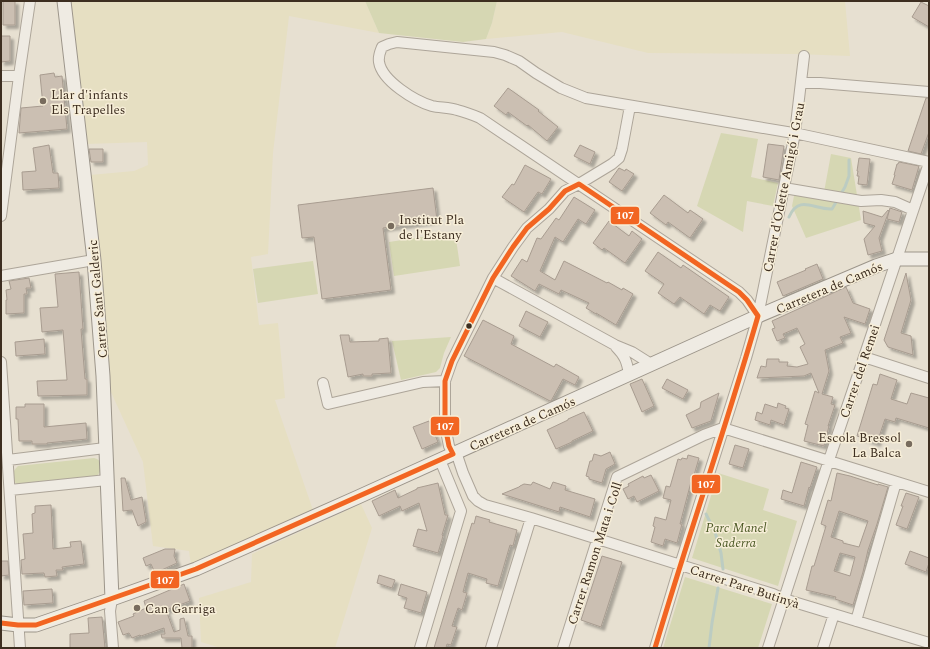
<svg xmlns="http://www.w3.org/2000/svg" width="930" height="649" viewBox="0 0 930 649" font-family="Spectral,serif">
  <defs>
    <filter id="shadow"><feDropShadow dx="3.5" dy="3.5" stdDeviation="1" flood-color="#0004"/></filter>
  </defs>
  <rect width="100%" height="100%" fill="#e7e0d1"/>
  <path fill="#e6dfc2" d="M71,1h294l14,32 -90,-17 -16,137 -5,101 -17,3 8,68 19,-2 7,75 -10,2 38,110 -122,55 -2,-14 -36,-5 -10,-84 -33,-72 -6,-90 -14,-125 44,-4 14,-6 -1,-23 -61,2z
    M497,1h348l5,55 -53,-2 -149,-1 -86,-21 -76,7 6,-16z
    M361,504l11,24 -37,120h-114l-20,-6 -2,-44 52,-16 1,-28z"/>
  <path fill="#d6d7b3" d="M365,1h132l-5,22 -6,16 -23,3 -84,-9z
    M721,133l37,6 -7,38 27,6 -5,23 -26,-5 -4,31 -46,-26z
    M831,154l20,4 10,62 -55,18 -14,-32 4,-20 28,6z
    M455,232l5,34 -66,10 -5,-34z
    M313,261l5,33 -60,9 -5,-34z
    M451,337l-7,16 -4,15 -4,4 -35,8 -9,-39z
    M94,458l3,1 4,3c0,6 0,10 -5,15l-77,8c-9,-4 -8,-13 -1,-19z
    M718,473l51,16 -6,21 34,11 -19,65 -86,-28z
    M685,577l87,27 -14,44h-95z"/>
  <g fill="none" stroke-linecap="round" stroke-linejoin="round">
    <path stroke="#bcccc2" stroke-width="3" d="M789,217c10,-23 25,-7 43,-8l13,-22 4,-11v-16
      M706,514l9,18 6,21 2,16
      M709,648l3,-25 6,-35"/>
  </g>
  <path fill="#cbbfb2" stroke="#a89c90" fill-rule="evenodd" filter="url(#shadow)" d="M3,1h12v24h-12z
    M921,2l8,4v21l-17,-10z
    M1,36h9v25l-9,1z
    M54,73l1,4 7,-1 5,53 -48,4 2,-25 22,-2 -3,-31z
    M508,88l31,22 -1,1 20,16 -11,14 -19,-16 -1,1 -19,-14 -2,3 -12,-9z
    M926,98h3v34l-8,22 -13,-3z
    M768,144l16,2 -5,34 -16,-3z
    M49,145l4,28h5l1,15 -36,2 -1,-18 14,-1 -3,-23z
    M580,145l15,7 -5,12 -16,-8z
    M89,149h14v13h-12z
    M859,158l11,1 -3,26 -9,-1 1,-8h-2l1,-5h-1z
    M899,162l20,4 -7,24 -20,-6 3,-9h-1l3,-11h1z
    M525,165l26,14 -9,15 -4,-2 -14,20 -22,-15 10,-13 2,1z
    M619,168l6,3 1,-2 8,5 -12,17 -13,-9z
    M433,188l4,32 -54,8 8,62 -69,9 -8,-62 -12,1 -4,-33z
    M664,195l24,18 2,-3 13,9 -13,19 -22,-16 -2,3 -16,-12z
    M574,197l21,13 -9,14 -8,-5 -15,23 -8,-5 -15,34 15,9 9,-19 43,22 1,-1 14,8 1,-2 10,6 -17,31 -20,-12v1l-10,-6 3,-5 -28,-13 -2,4 -20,-10 -4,7 -24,-15 11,-17 5,3 10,-24 4,1 15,-21 3,2z
    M890,208l12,4 -3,10 -12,-3z
    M888,210l1,1 -10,27 3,13 -14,4 -4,-16 11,-13 -11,-3 -1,-12 19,6z
    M609,221l20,15 3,-5 10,8 -17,24 -21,-15 -2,2 -9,-7z
    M658,252l23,16 2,-3 46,32 -9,14 -10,-6 -6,9 -24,-17 -6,7 -16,-11 6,-9 -19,-13z
    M817,264l6,15 -40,17 -6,-14 29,-12 -1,-1z
    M79,272l4,57h-2l4,50h2v16l-49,1 -1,-15 30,-1 -4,-50 -21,2 -2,-24 18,-1 -3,-33z
    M906,273l5,27 -10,33 10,3 2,19 -25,-8 -4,-7z
    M29,278l2,10h-5l1,6h-3v19l-18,1v-14h1l-1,-10 5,-1 -2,-8z
    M846,287l7,16 17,6 -5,15 -21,-7 7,16 -11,4 3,6 -18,7 4,21 -7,23 11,3 -2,7 4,1 -7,21h1l-5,20 -20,-5 4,-16 -3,-1 10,-33 4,2 -8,-20 -7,3 -47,2 4,-12 5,1 1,-8h12v3h9l-1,4 10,1 11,-3 -8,-17 5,-3 -8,-16 -14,6 2,4 -8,3 -5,-12 3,-1 -3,-7z
    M526,311l22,11 -8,15 -21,-11z
    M483,320l31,16 -3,8 43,23 2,-3 23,13 -4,8 -12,-6 -12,22h-1l-86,-45z
    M340,335h9l1,7 29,-1v-2l9,-1 3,35 -19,1v2h-9v-2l-15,3z
    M44,339l1,15 -29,2 -1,-14z
    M880,374l17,6 -6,19 16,5 4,-11 18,5v30l-33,-10 -1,4 -10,-3 -8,24 -20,-7 16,-52 4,1z
    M642,379l12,27 -12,6 -12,-28z
    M667,379l21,11 -5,9 -21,-11z
    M719,393l-8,28 -19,7 -6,-13 14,-7 1,-6z
    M778,403l8,3 -1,2 4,1 -5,16 -13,-5 -1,5 -15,-5 2,-8 5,2 3,-10 12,4z
    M25,404h19v23l42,-4 1,16 -40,4v1h-15v-3h-13l-1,-22h-2v-12h9z
    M584,412l9,19 -21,10v1l-16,7 -9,-19 21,-10v-1z
    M429,421l9,21 -16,7 -9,-22z
    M735,445l14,4 -6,19 -14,-4z
    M610,452l5,12 -9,5 -4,14 -13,-4v-2l-3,-1 4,-15h2l2,-7 7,2z
    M688,455l11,3 -7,24h-1l-11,42h2l-5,19 -12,-4 -2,7 -12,-4 4,-15 -2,-1 2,-9 11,3 5,-20 -8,-2 3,-12 4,1 8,-28 3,1 1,-2 5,1z
    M801,462l16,5 -7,21 -1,-1 -5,19 -23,-7 2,-9 9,3z
    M837,473l13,3 28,9v-1l10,3 -11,37 -9,26 -5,22 -10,33 -18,-6 1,-2 -30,-7 6,-24h2l12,-40 -5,-2 7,-24 3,1zM839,511l29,10 -9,26 -16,-4v-2l-12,-4zM840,553l15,4 -5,19 -16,-5z
    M651,475l8,16 -22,11 -3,-6 -6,3 -5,-10 6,-3 -1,-2 15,-8 1,2z
    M121,478h4l6,22 11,-3 4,25 -8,4 -6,-16 -9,1z
    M533,482l17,7 3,-7 13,4 -1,4 30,9 -5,18 -30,-10 -1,5 -57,-18 17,-7 1,-1 4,-2 7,1z
    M438,483l7,32h3l-6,20 1,1 -5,17 -25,-7 5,-17 9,2 -8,-28 -17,8 -2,-5 -21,10 -7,-15 23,-11 3,8 19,-9v-1z
    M906,493l13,4 -12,32 -11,-4 7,-19h-2z
    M51,505l2,44 18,-2 -1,-5 11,-1 3,23 -22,3 1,3h-7l1,6 -12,1 -1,-4 -22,1 -1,-14 4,-1 -2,-25 10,-1 -1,-19 3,-1v-7z
    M476,516l14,4 -1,2 28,8 -4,16 -3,-1 -12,41 -12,-3 1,-4 -19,-6 -5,19 4,1 -5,17 -4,-2 -6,18 5,1 -6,18 -4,-1 -1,4h-12l38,-125 2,1z
    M165,549h10l-1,7 3,7 -22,10 -4,-9 -5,2 -3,-8z
    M910,551l19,7v5l-3,9 -21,-8z
    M602,556l20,6 -21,65 -20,-7z
    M1,561h7l1,14 -8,1z
    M379,575l16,5 -3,8 -15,-5z
    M184,584l6,17 -24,9 8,22 6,-2v-11l4,-1 4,18h4v12h-10l-1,-10h-19l-1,-4h4l-1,-6 -23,8 -1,-1 -8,3 -3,-5 -6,2 -5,-13 16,-6 -1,-2 13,-6 -2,-7z
    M401,584l26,8 -6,21 -17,-5 3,-10 -9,-3z
    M52,589l1,14 -29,2 -1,-14z
    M102,617l3,31h-35v-14l19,-1 -1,-15z"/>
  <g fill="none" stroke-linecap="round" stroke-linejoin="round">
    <defs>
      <path id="street" d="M1,76h18
        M801,83h19l109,9
        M784,189h6l71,12 20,-1 14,2 18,8
        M1,216l18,-140 11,-75
        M1,276l93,-16
        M493,278l122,67 17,7 19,12
        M758,316l-11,-16 -8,-8 -259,-174c-7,-3 -15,-6 -23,-8 -8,-3 -17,-2 -25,-4 -17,-5 -50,-25 -53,-44 -1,-6 1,-10 3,-15l7,-3 8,-2 97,10 11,3 14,6 17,12 25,15 25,10 213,36 130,28
        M616,347c9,9 11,15 13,27
        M864,357l65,21
        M1,362l19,286
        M323,383l5,21 95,-22 22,-1
        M723,428l206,64
        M456,452l7,21 10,23 5,5 7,4 46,13 242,76 11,5 145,44
        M453,454l-4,-8 -4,-20v-45l7,-20 41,-83 20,-31 14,-19 22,-19 16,-18 14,-7 33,-20 7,-6 3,-9 8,-43
        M8,460l97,-12
        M10,490l97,-10
        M112,599l-2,12 3,37
        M856,621l40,-139
        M420,648l41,-137 -21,-51
        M491,648l40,-130
        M563,648l54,-171 87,-42 19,-7
        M655,648l25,-83 66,-207 12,-42 37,-183 9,-77
        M768,648l61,-188 35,-103 65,-194
        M823,648l11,-34"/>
      <path id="secondary" d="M64,1l30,259 9,116 9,223
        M1,623l17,2h18l76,-26 84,-30 162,-72 400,-181 118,-50 21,-7h32"/>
    </defs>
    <use href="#street" stroke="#ada599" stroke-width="12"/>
    <use href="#secondary" stroke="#9c958a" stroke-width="15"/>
    <use href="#street" stroke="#efebe3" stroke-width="10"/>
    <use href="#secondary" stroke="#efebe3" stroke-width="13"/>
    <defs>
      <path id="bus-1" d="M1,623l17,2h18l160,-56 257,-115 -4,-8 -4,-20v-45l7,-20 41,-83 20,-31 14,-19 22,-19 16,-18 14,-7 160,108 8,8 11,16c-32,111 -70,221 -103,332"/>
    </defs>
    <use href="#bus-1" stroke="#f7eed8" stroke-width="8"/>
    <use href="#bus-1" stroke="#f26522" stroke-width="5"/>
  </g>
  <g fill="#786c5e" stroke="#f7eed8" stroke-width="1.5">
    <circle cx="43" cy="101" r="4"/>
    <circle cx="391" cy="226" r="4"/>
    <circle cx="909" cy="444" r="4"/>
    <circle cx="137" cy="608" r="4"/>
  </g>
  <circle fill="#3d2e20" stroke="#f7eed8" stroke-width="1.5" cx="469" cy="326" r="3.5"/>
  <g text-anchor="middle" stroke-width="3" stroke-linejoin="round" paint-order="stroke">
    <g font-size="13" fill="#3d2e20" stroke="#f7eed8" text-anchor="start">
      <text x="51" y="99">Llar d'infants<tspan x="51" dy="15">Els Trapelles</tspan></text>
      <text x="399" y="224">Institut Pla<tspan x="399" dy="15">de l'Estany</tspan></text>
      <text x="901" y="442" text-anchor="end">Escola Bressol<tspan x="901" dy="15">La Balca</tspan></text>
      <text x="145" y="613">Can Garriga</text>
    </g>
    <g font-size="13" fill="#3d2e20" stroke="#f7eed8">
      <text transform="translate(783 187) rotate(-79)" y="5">Carrer d'Odette Amigó i Grau</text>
      <text transform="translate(829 287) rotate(-23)" y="5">Carretera de Camós</text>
      <text transform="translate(97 299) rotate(-95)" y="5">Carrer Sant Galderic</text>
      <text transform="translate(859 371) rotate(-71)" y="5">Carrer del Remei</text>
      <text transform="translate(522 423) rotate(-24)" y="5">Carretera de Camós</text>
      <text transform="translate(594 553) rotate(-72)" y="5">Carrer Ramon Mata i Coll</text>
      <text transform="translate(745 586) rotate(18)" y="5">Carrer Pare Butinyà</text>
    </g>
    <g font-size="13" font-style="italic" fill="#4d5a26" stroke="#f7eed8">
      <text x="736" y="532">Parc Manel<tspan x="736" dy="15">Saderra</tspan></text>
    </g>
  </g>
  <g stroke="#f7eed8" stroke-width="1.5">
    <rect x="610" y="206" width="30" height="19" rx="4" fill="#f26522"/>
    <rect x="430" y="416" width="30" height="20" rx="4" fill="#f26522"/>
    <rect x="691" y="474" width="30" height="20" rx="4" fill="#f26522"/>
    <rect x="150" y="570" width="30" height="19" rx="4" fill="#f26522"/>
  </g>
  <g font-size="11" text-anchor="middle" font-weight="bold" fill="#fff">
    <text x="625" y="219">107</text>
    <text x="445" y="430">107</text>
    <text x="706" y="488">107</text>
    <text x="165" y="584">107</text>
  </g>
  <rect width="930" height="649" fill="none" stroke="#3d2e20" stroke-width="4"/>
</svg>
